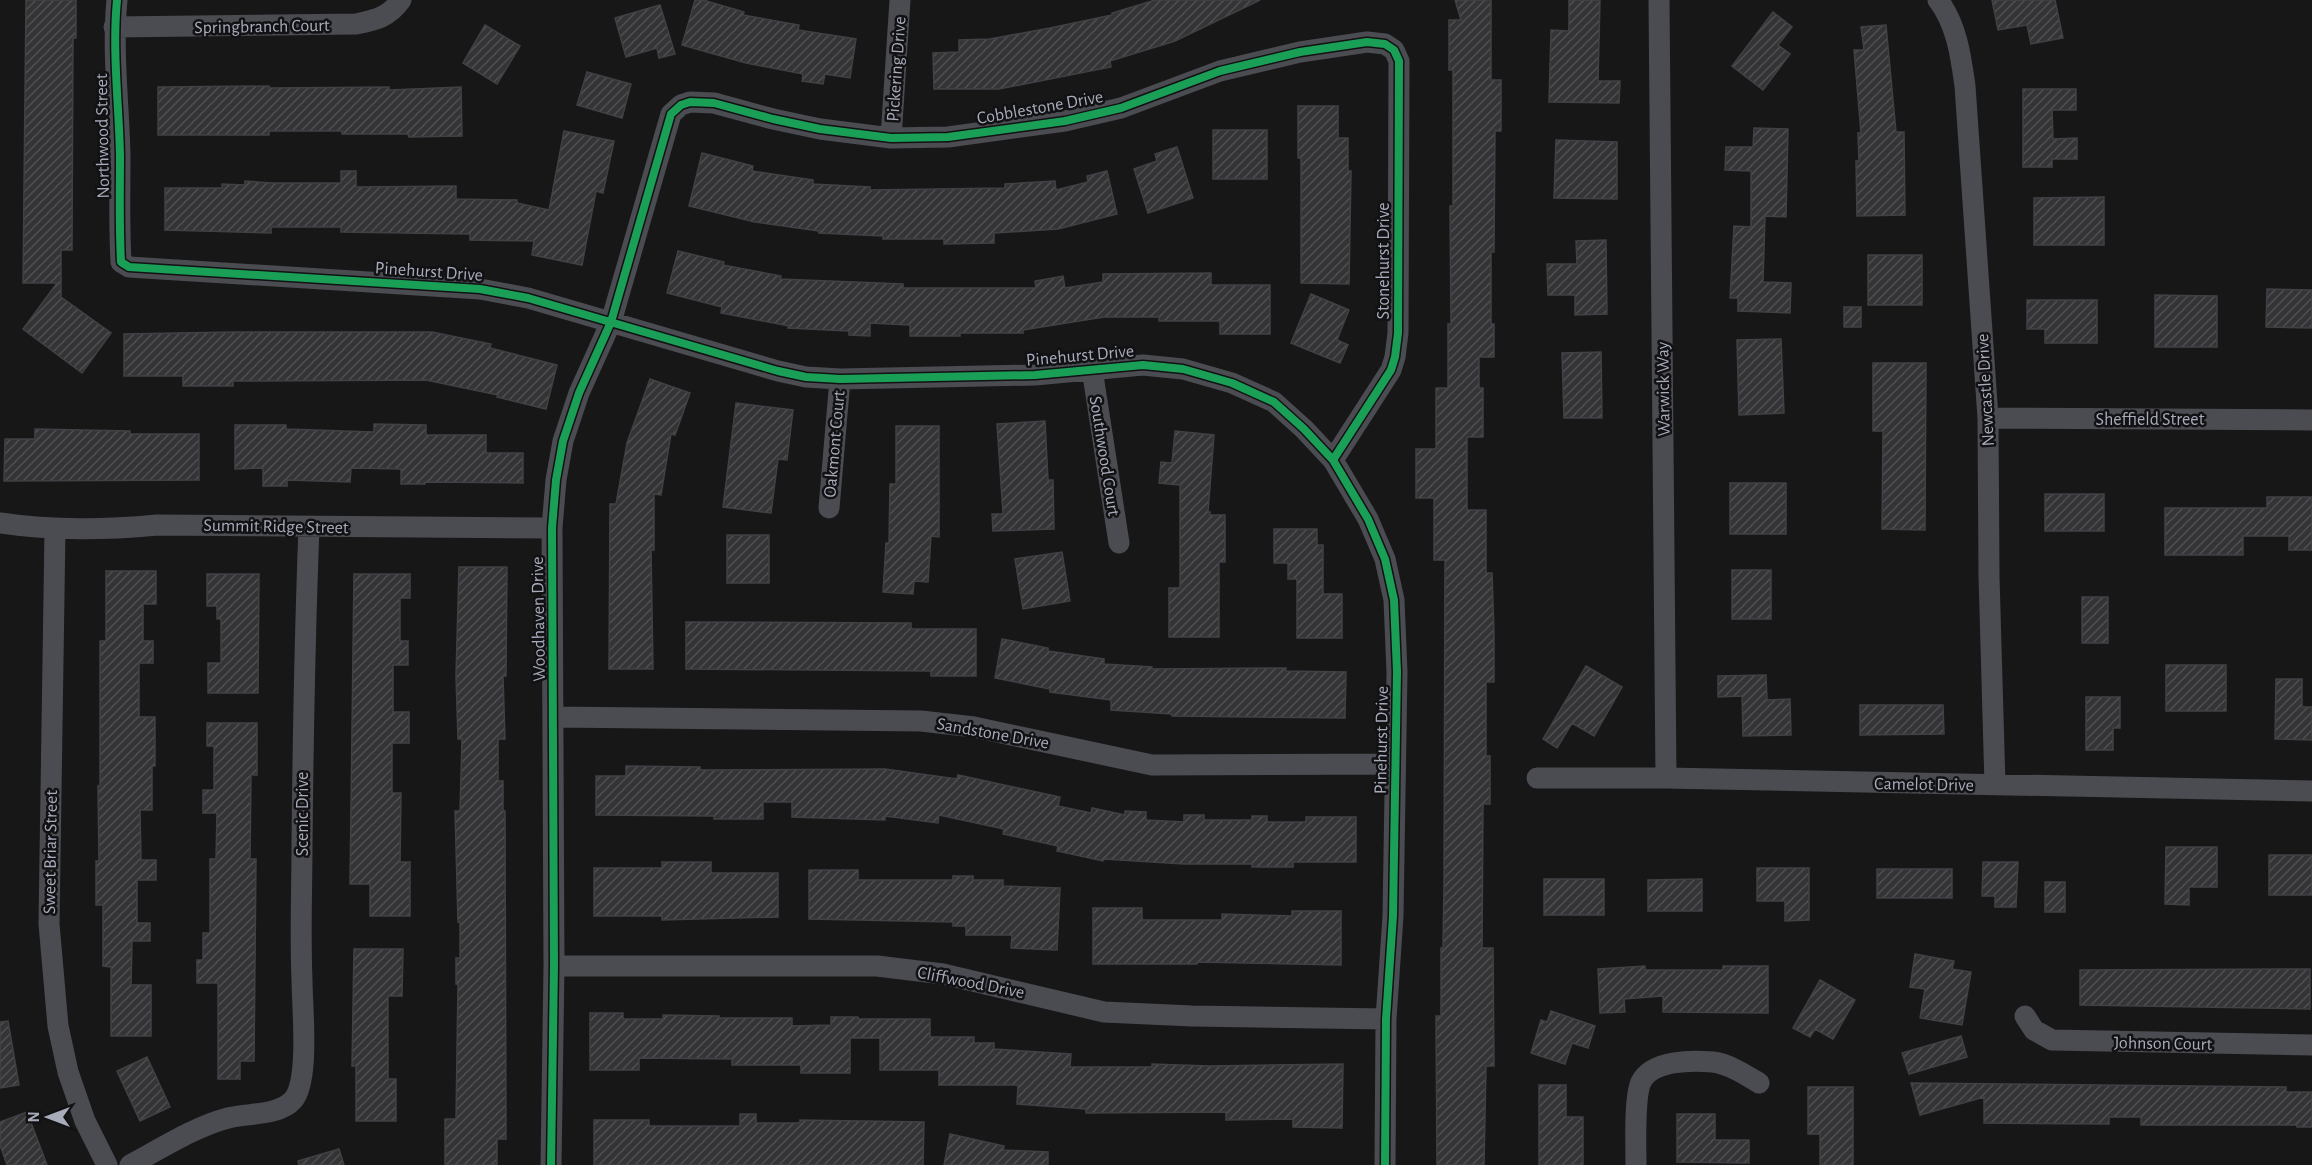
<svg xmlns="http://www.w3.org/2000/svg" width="2312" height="1165" viewBox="0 0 2312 1165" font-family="'Alegreya Sans',sans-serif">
  <defs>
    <pattern id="building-hatch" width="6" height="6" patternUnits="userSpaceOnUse" patternTransform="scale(1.5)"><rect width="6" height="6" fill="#343436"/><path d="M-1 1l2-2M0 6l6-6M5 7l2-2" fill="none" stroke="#4f4f51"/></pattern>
  </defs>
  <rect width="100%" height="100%" fill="#171718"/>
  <path fill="url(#building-hatch)" stroke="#404144" stroke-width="1.5" d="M26,0h50v38h-3l-1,212h-11v47l50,36 -29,40 -59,-44 34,-46h-34z
    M695,0h8l41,12 -1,3 56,10 -1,5 58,9 -6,39 -25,-4 -2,10 -21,-3 1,-7 -57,-11 -64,-18z
    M1155,0h105l-85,41 -65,20 1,6 -112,22h-65l-1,-36 26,-1v-12l31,-1 60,-11 62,-13v-2z
    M1455,0h36v80h10v51h-6l-1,121h-3v72h3v33h-15v31h4v49h-16v73h19v63h6l2,59v50h-8v74h4v48h-7l-1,144h11l1,118h-8l-2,99h-47l-1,-149h5v-68h2l1,-63 1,-325h-11v-62h-18v-49h20v-61h12v-64h3l-1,-118h3v-136h-4v-50h12z
    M1569,0h31l-2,81h22l-1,22 -70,-1 2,-72 18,1z
    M1992,0h63l8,38 -32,6 -4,-19 -29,5z
    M660,5l15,49 -16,4 -2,-10 -31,9 -11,-39z
    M1773,12l19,15 -14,18 12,9 -27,36 -31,-24z
    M485,25l35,21 -23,38 -34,-21z
    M1886,25l10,107h8l1,83 -48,1 -1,-55h3l-1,-28h3l-7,-83h10l-3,-23z
    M587,72l44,12 -9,34 -45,-13z
    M269,86v2l120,-1v3l72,-3 1,49 -53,1 -1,-3h-66v-3h-73v4h-111v-48z
    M2023,89h53v21h-24l1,29 24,-1v21h-25v8h-29z
    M1298,106h40v32h10v33h3l-2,113 -48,-1v-125h-3z
    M1754,128l34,1 -2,88 -21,-1 -2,66 28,1 -1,30 -52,-2v-13h-8l4,-72 17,1v-56l-26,-1 1,-23h27z
    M1213,130h54v49h-54z
    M564,131l50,10 -11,52 -7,-2 -14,74 -50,-10 2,-14 -64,-1v-6l-129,-2v-5h-70v6l-106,-3v-42h57v-4l23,1v-4l27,2h69v-12h15v16l100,-1v13l61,1v3l32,7z
    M1556,140l61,2v57l-63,-1z
    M1177,147l16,51 -45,15 -14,-44 23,-8 -2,-7z
    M702,153l51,13 -1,5 61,9v4l57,3v3l135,-2v-4l50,-3 1,9 32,-8 -1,-6 20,-5 10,43 -59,15 -64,4v10l-50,1v-5h-61v-3l-64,-3v-2l-64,-9 -66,-16z
    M2104,197v48h-70v-47z
    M1606,240l1,74 -32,1v-20h-27l-1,-31h30l-1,-23z
    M678,251l46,11 -1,3 58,11 -1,3 123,5v4h133l-1,-7 28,-5 2,12 38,-6v-8l108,-1v12h59v49h-50v-13h-61v-4h-55l-81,13v3h-63v3h-50v-11l-40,-2v13l-21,-1v-4l-61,-3 1,-2 -68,-13 1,-6 -55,-14z
    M1868,255h54v50h-54z
    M2267,289l45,1v38l-46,-1z
    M1311,294l38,16 -12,30 11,5 -8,18 -49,-20z
    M2155,295l62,1v51h-62z
    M2027,300h70v43h-52v-14h-18z
    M1844,307h17v20h-17z
    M233,332h199l59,12 -1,4 67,17 -11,44 -49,-12 1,-2 -72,-15 -193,1v5h-50v-10h-59v-42z
    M1781,339l3,74 -45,2 -2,-75z
    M1601,352l1,66h-38l-2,-65z
    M1873,363h53l-1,167 -43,-1 1,-98h-10z
    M650,379l40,14 -15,42 -4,-1 -10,61 -7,-1v56h-3l2,119h-44l1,-165h6l11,-61z
    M736,403l57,7 -6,50 -9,-1 -7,54 -48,-6z
    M1045,421l3,59h5l1,49 -61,2 -1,-17h11l-6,-90z
    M374,424l52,1v10h60v18h37v30l-98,-1v2h-24v-15l-50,-1 -1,14 -63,-2v6h-24v-18l-28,1v-44h51v4l88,3z
    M896,426h43v111l-8,-1 -3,46 -14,-1 -1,13 -30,-2 3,-49h3l1,-59h6z
    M35,429l95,2v3h69v46l-195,1 1,-42h30z
    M1175,431l39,4 -6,77h2v3h15v47h-6v75h-50v-49h11v-103l-21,-2 2,-21 11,1z
    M1730,483h56v51h-56z
    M2045,494h59v37h-59z
    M2267,497h45v53h-23v-14h-46v19h-78v-47h102z
    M1274,529h43v16h6v49h19v44h-45v-59h-9v-16h-14z
    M727,535h42v48h-42z
    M1062,552l8,49 -47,8 -8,-50z
    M459,567h48l-1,109h-3l2,63h-7v42h5v30h2l1,328h-9v26h-52v-46h11l2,-135h-2v-26h4v-36h-2l-3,-111h5l2,-72h-4l-2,-63z
    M1732,570h39v49h-39z
    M106,571h50v33h-13v37h10v22h-14v54h16v49h-3v44h-12l1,50h15v20h-19v43h13v18h-18l-1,44h20v51h-40v-69l-8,-1v-61h-7v-44h3l-1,-75h2v-145h6z
    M207,574h52l-1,119h-50v-30h13v-44h-4v-13h-10z
    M354,574h56v24h-10v43h8v24h-15v47h16v31h-17v50h9l-1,69h10v54h-40v-32h-20z
    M2082,597h26v46h-26z
    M686,622l225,1v6h65v47h-45v-5l-245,-2z
    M1002,639l46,9v3l56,8v5l48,3 -1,2 135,-1v3l60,1 -1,46 -173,-2v-2l-61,-4v-10l-61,-8v-3l-55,-11z
    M2166,665h60v46h-60z
    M1586,666l36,21 -28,49 -22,-13 -15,25 -14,-9z
    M1766,675l1,25 23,-1 1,36 -48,1 -1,-40 -24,1v-21z
    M2276,679h26v28h10v33l-37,-1z
    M2086,697h34v31h-7v22h-27z
    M1860,705h83l1,29 -84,1z
    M207,723h50v52h-6l-1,84h6l-2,202h-14v18h-22v-96h-21v-23h6v-27h7v-74h6l1,-46h-14v-23h11v-44h-7z
    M626,766l74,1v3l185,-1 72,10 1,-4 102,22 -2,9 33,7 1,-5 33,7v-4l21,1v8l38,2v-7h20v5h48v-4h15v6h39v-5h50v45h-63v5h-41v-3h-68l-80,-5 -1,2 -46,-10 1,-5 -55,-12 1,-5 -65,-14 -1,8 -53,-7v4l-93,-3v-15h-29v17h-49v-3l-118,-1v-39h30z
    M2166,847h51v40h-28v18l-24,-1z
    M2269,855h43v40h-43z
    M662,862h49v11h67v44l-116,3v-4h-68v-48h68z
    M1983,862h35l-2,45h-21v-11h-13z
    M1757,868h52v52l-24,1v-20h-28z
    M1877,869h75v29h-75z
    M809,870h49v10h95v-4h20v4h30v6l57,2 -3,62 -46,-2 1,-13h-46v-9h-13v-4l-144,-3z
    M1544,879h60v36h-60z
    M1702,879v32h-54v-31z
    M2045,882h20v30h-20z
    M1093,908h49v12h80v-6l70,2v-5h49v54l-144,-3v2h-104z
    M354,949h49l-1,47h-14v83h8v42h-40v-55h-4z
    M1915,954l39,7 -2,8 19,3 -9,53 -42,-7 5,-29 -15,-2z
    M1645,966v4h78v-4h45v47l-105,-1v-16l-39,3 1,13 -25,1 -2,-44z
    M2310,969v40l-230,-4v-35z
    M1820,980l35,20 -22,39 -18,-10 -5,8 -17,-9z
    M1551,1011l44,15 -7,22 -16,-5 -7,21 -34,-11 10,-33 6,2z
    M590,1013h33v6h40v-4l56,1v2h73v8l39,-1v-8h27v2h72v18h44v6h20v6l77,5 -1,13h82v-3l58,2 133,-2 -1,64 -49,-1v-8l-67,1v-8l-140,1v-4l-69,-5 1,-19h-79v-15h-59v-32h-30v35h-49v-8h-69v-6l-93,-1v12h-49z
    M8,1021l11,64 -19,3v-66z
    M1961,1036l6,21 -58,17 -7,-21z
    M147,1057l23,50 -30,14 -23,-50z
    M1911,1083l375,4v5h26v35h-15v-2h-156v-8h-32v7l-125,-1v-26l-64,18z
    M1539,1085h27v32h17v48h-44z
    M1808,1087h45v78h-33v-31h-12z
    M27,1112l20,53h-40l-7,-20v-23z
    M740,1114h16v9h44v-3l124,2 -1,43h-329v-45h55v6h91z
    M1677,1114h38v26h34v23l-72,-1z
    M950,1134l54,12 -1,4 45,2v13h-104z
    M339,1149l5,16h-45l-1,-4z"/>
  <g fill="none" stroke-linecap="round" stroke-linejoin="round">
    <path stroke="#4b4c51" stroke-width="21" d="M117,0c-5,52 2,104 3,156 0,36 -1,70 1,106l8,5 351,22 48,9 250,73 28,6 34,2 195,-4 108,-10 40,4 49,14 42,19 30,27 29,31 35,59 17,40 9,41 3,72 -4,244 -7,103 -1,146
      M1659,0l7,778
      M1938,0c19,25 23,57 27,86l23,332 1,158 6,209
      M114,27l242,-3c20,-4 33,-7 45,-24
      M891,138l9,-138
      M1092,369l27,174
      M1988,418l324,2
      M829,508l11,-129
      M0,523c52,8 105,7 157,2l395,3
      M55,529l-6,395 9,102 10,46 17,49 22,44
      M554,717l367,4 53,6 178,38 243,-1
      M1537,778h129l646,13
      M554,966h323l66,8 161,38 88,4 194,3
      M2025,1016l9,14 18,10 260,5
      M130,1165c32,-17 64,-38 98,-47 18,-5 51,-2 65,-18 17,-19 9,-94 9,-120 -2,-46 0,-91 0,-136 1,-106 3,-212 7,-317
      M551,1165l3,-199 -2,-438 4,-48 7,-39 16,-48 32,-71 60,-208 10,-9 9,-3 24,1 59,16 47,10 71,9 57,-1 117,-16 56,-13 99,-37 80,-19 67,-10 18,2 9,6 5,11 -1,272 -3,24 -4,13 -58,90
      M1636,1165c0,-19 -2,-68 5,-83 11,-22 51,-22 72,-20 16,2 33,13 46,21"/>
    <defs>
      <path id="cycleway" d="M117,0c-5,52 2,104 3,156 0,36 -1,70 1,106l8,5 351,22 48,9 250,73 28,6 34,2 195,-4 108,-10 40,4 49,14 42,19 30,27 29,31 35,59 17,40 9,41 3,72 -4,244 -7,103 -1,146
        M551,1165l3,-199 -2,-438 4,-48 7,-39 16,-48 32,-71 60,-208 10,-9 9,-3 24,1 59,16 47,10 71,9 57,-1 117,-16 56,-13 99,-37 80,-19 67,-10 18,2 9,6 5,11 -1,272 -3,24 -4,13 -58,90"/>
    </defs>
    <use href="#cycleway" stroke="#121114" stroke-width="11"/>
    <use href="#cycleway" stroke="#1a9f57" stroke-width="8"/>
  </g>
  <g text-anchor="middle" stroke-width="5" stroke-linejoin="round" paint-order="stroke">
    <g font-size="18" fill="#a7abba" stroke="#121114">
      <text transform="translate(262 26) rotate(-1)" y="6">Springbranch Court</text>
      <text transform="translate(896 69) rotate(-86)" y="6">Pickering Drive</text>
      <text transform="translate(1040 107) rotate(-10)" y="6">Cobblestone Drive</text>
      <text transform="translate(102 136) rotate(-91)" y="6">Northwood Street</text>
      <text transform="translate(1383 261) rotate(-90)" y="6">Stonehurst Drive</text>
      <text transform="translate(429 271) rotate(4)" y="6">Pinehurst Drive</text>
      <text transform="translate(1080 355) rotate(-5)" y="6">Pinehurst Drive</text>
      <text transform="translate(1663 389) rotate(-91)" y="6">Warwick Way</text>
      <text transform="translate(1985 390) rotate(-93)" y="6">Newcastle Drive</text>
      <text x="2150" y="425">Sheffield Street</text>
      <text transform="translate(834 444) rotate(-85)" y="6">Oakmont Court</text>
      <text transform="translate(1105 456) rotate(81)" y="6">Southwood Court</text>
      <text transform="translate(276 526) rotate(1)" y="6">Summit Ridge Street</text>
      <text transform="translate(538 619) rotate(-91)" y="6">Woodhaven Drive</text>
      <text transform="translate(993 733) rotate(10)" y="6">Sandstone Drive</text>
      <text transform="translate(1381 740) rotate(-89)" y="6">Pinehurst Drive</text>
      <text transform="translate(1924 784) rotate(1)" y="6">Camelot Drive</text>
      <text transform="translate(302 814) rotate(-90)" y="6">Scenic Drive</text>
      <text transform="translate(50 852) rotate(-89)" y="6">Sweet Briar Street</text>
      <text transform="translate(971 982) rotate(11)" y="6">Cliffwood Drive</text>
      <text transform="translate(2163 1043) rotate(1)" y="6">Johnson Court</text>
    </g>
  </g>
  <g transform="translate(48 1117) rotate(270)" stroke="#121114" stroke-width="4.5" paint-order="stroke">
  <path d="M0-4.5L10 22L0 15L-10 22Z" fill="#a7abba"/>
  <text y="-9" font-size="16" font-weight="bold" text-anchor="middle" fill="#a7abba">N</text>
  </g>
</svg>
